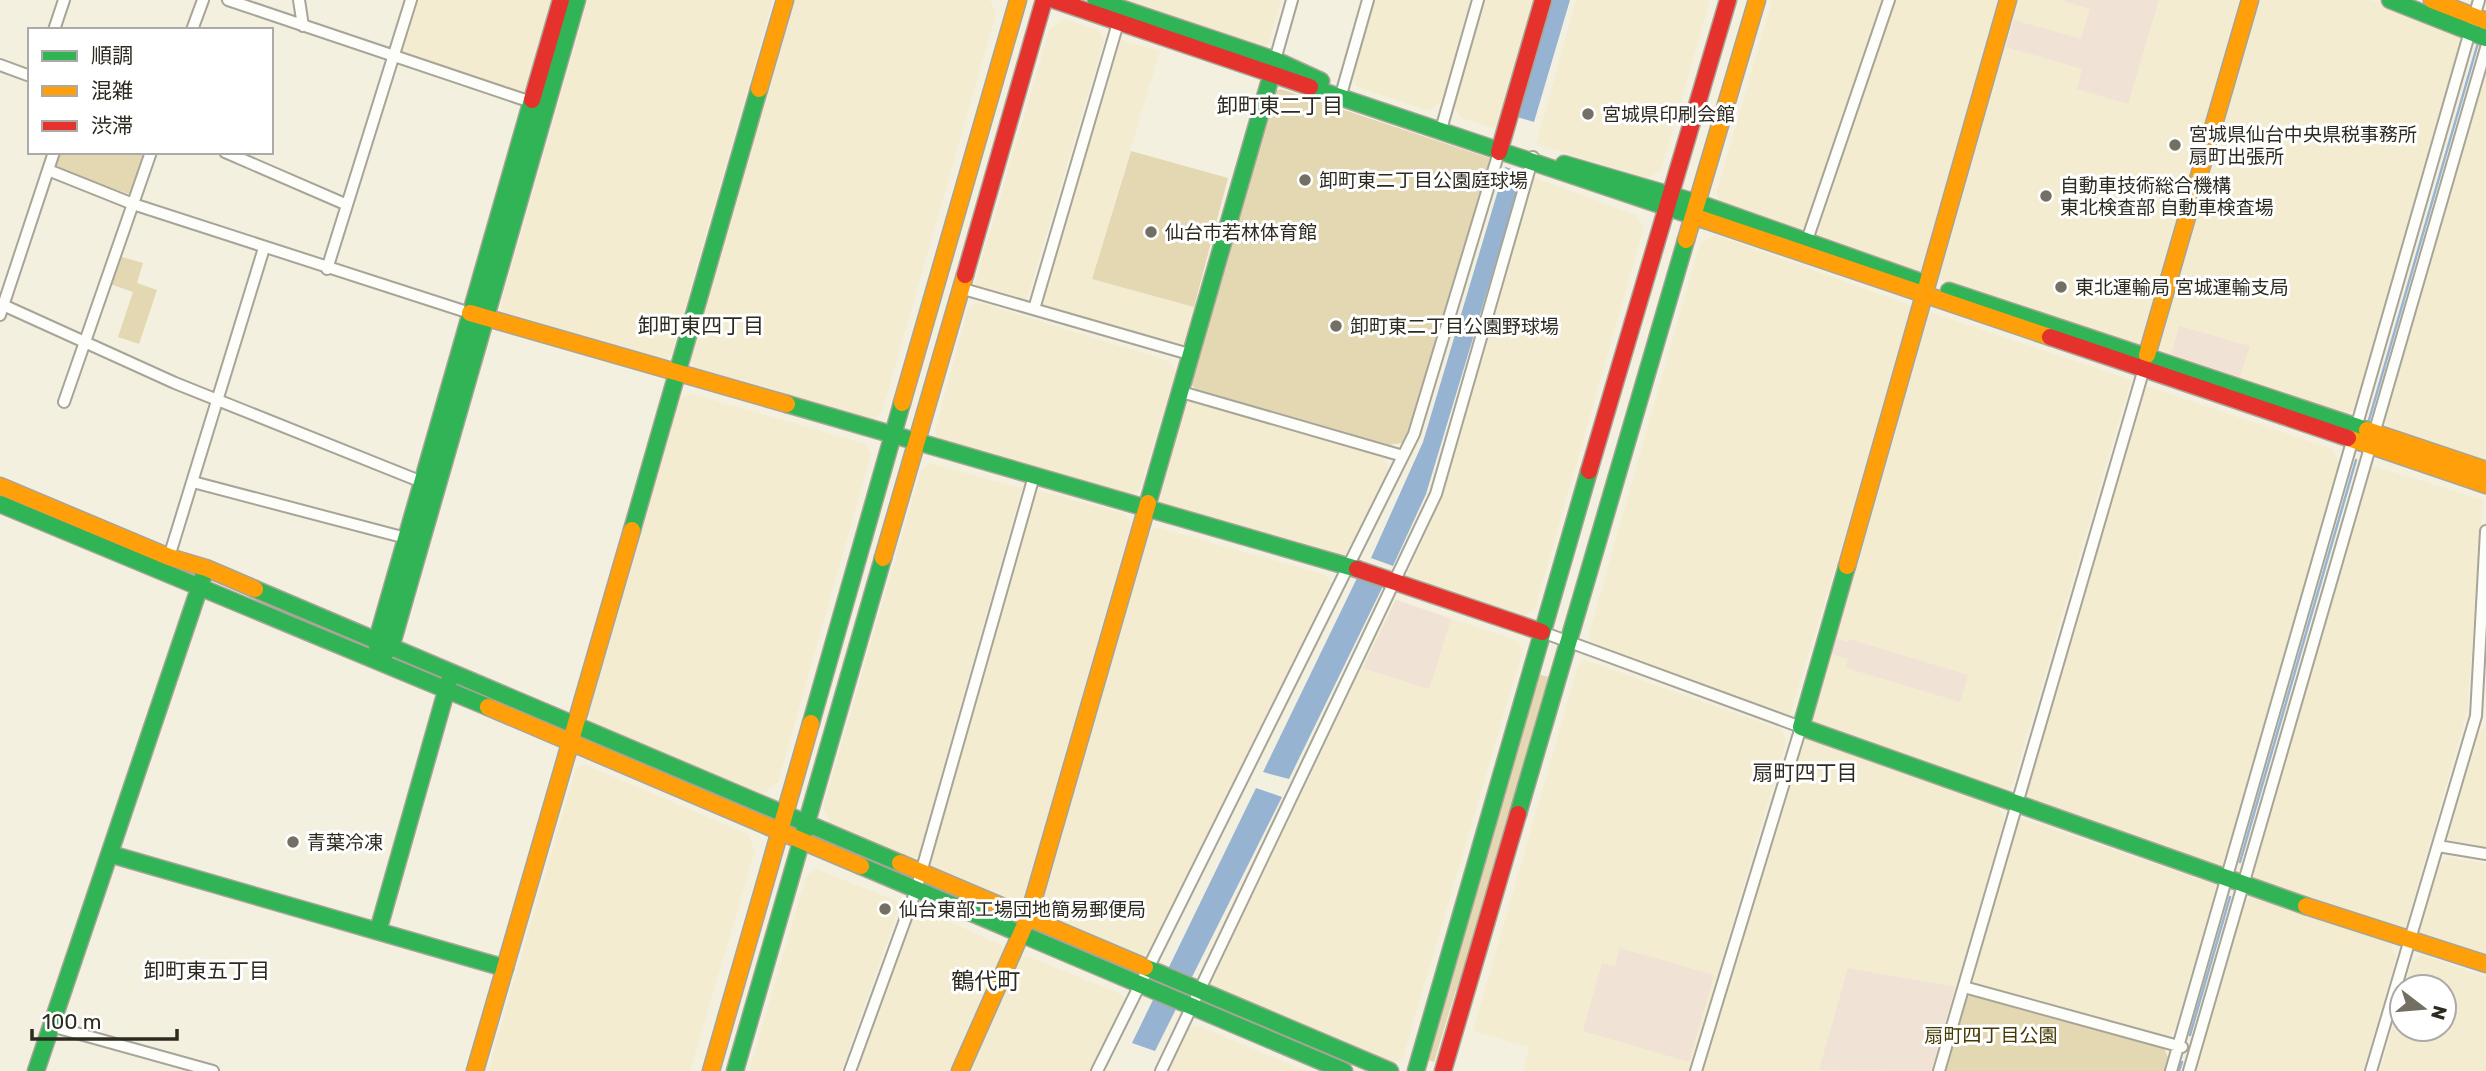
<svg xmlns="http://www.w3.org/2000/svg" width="2486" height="1071" viewBox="0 0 2486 1071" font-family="Rubik,'Noto Sans JP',sans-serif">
  <rect width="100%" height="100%" fill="#f4f0e0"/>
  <path fill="#f3ecd1" d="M416,0h135l-28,95 -124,-39z
    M588,0h185l-102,356 -7,4 -161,-45 -2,-11z
    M792,0h198l6,13 -113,396 -8,10 -179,-49 -6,-10z
    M1111,0h170l-13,45 -9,4z
    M1373,0h98l-29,101 -13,10 -72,-24 -6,-14z
    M1485,0h53l-38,125 -9,3 -31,-11 -6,-12z
    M1576,0h134l-49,171 -14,7 -111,-34z
    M1772,0h111l-75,225 -13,7 -72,-25 -7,-13z
    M1895,0h104l-79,274 -104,-35z
    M2012,0h230l-101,345 -207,-67z
    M2254,0h116l93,32 -105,375 -14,10 -191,-68z
    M1063,19l34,10 7,11 -76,256 -6,7 -42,-12 -5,-8 74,-252z
    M1120,40l40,11 -68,227 102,29 -11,39 -7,3 -130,-39 -4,-7 74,-258z
    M2486,61v400l-95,-31 -7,-12z
    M1532,177l104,38 8,12 -109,382 -16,11 -105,-38 -7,-7 26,-58z
    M1716,235l199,72 -125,408 -199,-71 -2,-11 111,-390z
    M977,302l192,59 7,10 -37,120 -10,6 -189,-55 -5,-11 32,-120z
    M1924,310l207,70 -119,407 -4,5 -199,-69z
    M2143,385l189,64 9,16 -117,403 -195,-69 -4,-8z
    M692,394l174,50 5,11 -93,327 -16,13 -170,-71 -5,-12 93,-314z
    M1193,400l190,56 6,14 -41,83 -10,4 -175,-49 -6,-10 25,-89z
    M929,463l93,25 -104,368 -8,4 -79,-34 -8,-18 98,-338z
    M2374,466l109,34 -16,212 -62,218 -153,-52 118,-409z
    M1040,491l85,23 6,10 -108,377 -8,5 -83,-36 -4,-7 105,-366z
    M1156,527l170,48 5,10 -181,368 -10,2 -93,-37 -8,-11 106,-371z
    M1395,599l120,41 8,9 -120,409 -12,6 -178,-75 -3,-5z
    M1584,660l197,69 5,11 -96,331h-167l6,-24 -56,-16 105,-365z
    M2483,728h3v121l-34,-5 -4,-8 26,-99z
    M1802,736l197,70 5,15 -72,250h-229l95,-330z
    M585,765l163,69 7,17 -65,220h-202l88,-303z
    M2020,818l198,68 -43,144 -8,8 -192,-55 -3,-8 43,-150z
    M2449,857l37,7v95l-63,-22 -5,-9 18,-62z
    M816,869l79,31 5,6 -59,165h-92l57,-195z
    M2252,897l139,46 5,15 -33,113h-168l49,-170z
    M920,908l81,37 3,6 -54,120h-95l59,-160z
    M2422,955l64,22v94h-106l22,-75v33h42v-42h-39l7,-25z
    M1027,956l96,39 2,10 -33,66h-124l50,-113z
    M1196,1025l111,46h-139l21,-43z"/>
  <path fill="#f0e2d4" d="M2061,0h98l-31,104 -51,-15 5,-20 -76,-22 8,-27 67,19 9,-30z
    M2179,326l71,20 -10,31 -69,-23z
    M1396,600l55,19 -22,70 -66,-21z
    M1831,637l17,5 1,-3 119,36 -8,27 -114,-34 2,-9 -22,-7z
    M1620,948l94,27 -25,87 -106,-31 19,-68 13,3z
    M1848,968l107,19 -24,84 -112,-1z"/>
  <path fill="#e3d8b2" d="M1281,89l211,70 -82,272 -8,12 -13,2 -193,-56 -7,-6 83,-291z
    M1131,151l97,27 -34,129 -102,-28z
    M58,152h88l-12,35 -5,7 -70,-24 -4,-8z
    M119,256l24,7 -6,20 20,7 -18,54 -21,-7 15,-45 -23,-8z
    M1540,675l10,2 -80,278 -15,38 -21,69 -9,-3 88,-305z
    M1973,994l191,54 4,9 -4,14h-219l21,-73z"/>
  <path fill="#96b4d2" d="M1552,0h18l-36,122 -17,-5z
    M1505,167l18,5 -97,322 -33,72 -22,-8 52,-116z
    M1357,578l26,8 -94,193 -26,-7z
    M1256,788l26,9 -127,254 -23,-8z"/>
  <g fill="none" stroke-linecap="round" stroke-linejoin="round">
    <path stroke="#96b4d2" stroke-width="2.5" d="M2369,420l109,-377
      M2240,862l116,-402
      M2190,1035l40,-138
      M2179,1071l3,-9"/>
    <defs>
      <path id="street" d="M228,0l303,102
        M299,0l4,26
        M54,30l10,-30
        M192,30l11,-30
        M1275,60l17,-60
        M0,65l30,11
        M1342,91l26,-91
        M1442,126l36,-126
        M225,152l120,52
        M48,170l85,34 337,109
        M1805,246l84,-246
        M327,269l84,-269
        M960,288l229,66
        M3,305l172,78 247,99
        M1034,309l84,-286
        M0,315l54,-163
        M1178,391l225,65
        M64,402l87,-250
        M193,482l213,56
        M169,557l95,-309
        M1542,632l259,95 -105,344
        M2438,846l48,8
        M1964,987l218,60
        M51,1026l162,45
        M850,1071l66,-181 118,-414
        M1097,1071l317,-637 85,-282
        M1161,1071l275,-577 97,-337
        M1939,1071l206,-706
        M2171,1071l308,-1071
        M2189,1071l297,-1023
        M2371,1071l105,-355 10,-185"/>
      <path id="fast" d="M1096,0l179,60 46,21
        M2390,0l96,38
        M1310,87l392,132
        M1564,164l134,39 223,79
        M1949,291l418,139
        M787,404l570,165
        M1148,503l126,-437
        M0,504l488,203
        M632,530l127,-441
        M1847,566l-46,161 505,179
        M255,589l645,274
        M377,650v-10l155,-540
        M384,654l7,-7 186,-647
        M811,723l91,-320
        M1518,814l168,-574
        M110,854l395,114
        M861,866l483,205
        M378,931l71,-250
        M1145,967l245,104
        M36,1071l167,-494
        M735,1071l148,-513
        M1416,1071l173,-600"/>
      <path id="slow" d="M2432,0l54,21
        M759,89l26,-89
        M1702,219l348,118
        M1686,240l71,-240
        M470,313l317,91
        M2147,355l103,-355
        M902,403l116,-403
        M2367,430l119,40
        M2348,438l138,47
        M0,486l169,71 37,11 49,21
        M883,558l82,-283
        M1847,566l161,-566
        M488,707l373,159
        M900,863l245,104
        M2306,906l180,58
        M475,1071l157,-541
        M711,1071l100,-348
        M960,1071l68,-153 120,-415"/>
      <path id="jam" d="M1054,0l256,87
        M532,100l29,-100
        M1499,152l44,-152
        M965,275l79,-275
        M2050,337l298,101
        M1589,471l139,-471
        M1357,569l185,63
        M1443,1071l75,-257"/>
    </defs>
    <use href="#street" stroke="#a7a498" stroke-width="14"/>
    <use href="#fast" stroke="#a7a498" stroke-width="19"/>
    <use href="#slow" stroke="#a7a498" stroke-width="19"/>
    <use href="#jam" stroke="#a7a498" stroke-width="19"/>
    <use href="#street" stroke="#fdfdfa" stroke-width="10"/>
    <use href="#fast" stroke="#30b455" stroke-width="16"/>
    <use href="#slow" stroke="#ff9f0a" stroke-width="16"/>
    <use href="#jam" stroke="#e5322d" stroke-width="16"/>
  </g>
  <g fill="#737063" stroke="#fff" stroke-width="2.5">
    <circle cx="1588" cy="114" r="7"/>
    <circle cx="2175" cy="145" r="7"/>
    <circle cx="1305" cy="180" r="7"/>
    <circle cx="2046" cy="196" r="7"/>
    <circle cx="1151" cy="232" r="7"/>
    <circle cx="2061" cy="287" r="7"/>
    <circle cx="1336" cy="326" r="7"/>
    <circle cx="293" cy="842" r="7"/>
    <circle cx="885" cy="909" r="7"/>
  </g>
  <g text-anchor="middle" stroke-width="6" stroke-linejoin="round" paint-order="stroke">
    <g font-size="19" fill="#2d2b20" stroke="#fff" text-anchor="start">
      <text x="1602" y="121">宮城県印刷会館</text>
      <text x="2189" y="141">宮城県仙台中央県税事務所<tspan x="2189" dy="22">扇町出張所</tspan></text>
      <text x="1319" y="187">卸町東二丁目公園庭球場</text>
      <text x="2060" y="192">自動車技術総合機構<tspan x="2060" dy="22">東北検査部 自動車検査場</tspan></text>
      <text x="1165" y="239">仙台市若林体育館</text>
      <text x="2075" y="294">東北運輸局 宮城運輸支局</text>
      <text x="1350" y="333">卸町東二丁目公園野球場</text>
      <text x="307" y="849">青葉冷凍</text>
      <text x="899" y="916">仙台東部工場団地簡易郵便局</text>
    </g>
    <g font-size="19" fill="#453800" stroke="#fff">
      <text x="1991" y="1042">扇町四丁目公園</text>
    </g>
    <g font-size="21" fill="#2d2b20" stroke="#fff">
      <text x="1280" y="113">卸町東二丁目</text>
      <text x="701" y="333">卸町東四丁目</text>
      <text x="1805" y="780">扇町四丁目</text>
      <text x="207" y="978">卸町東五丁目</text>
    </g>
    <g font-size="23" fill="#2d2b20" stroke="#fff">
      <text x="986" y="989">鶴代町</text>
    </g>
  </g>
  <rect x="28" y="28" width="245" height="126" fill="#ffffff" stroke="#abaaa6" stroke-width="2"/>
  <rect x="42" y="51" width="35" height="10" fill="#30b455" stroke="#abaaa6" stroke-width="2"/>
  <text x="91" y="63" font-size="21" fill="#2d2b20">順調</text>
  <rect x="42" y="86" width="35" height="10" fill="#ff9f0a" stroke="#abaaa6" stroke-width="2"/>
  <text x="91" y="98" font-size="21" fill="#2d2b20">混雑</text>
  <rect x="42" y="121" width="35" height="10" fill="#e5322d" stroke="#abaaa6" stroke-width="2"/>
  <text x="91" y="133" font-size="21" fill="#2d2b20">渋滞</text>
  <g transform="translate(2423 1008) rotate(106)"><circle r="33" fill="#ffffff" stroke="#abaaa6" stroke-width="2"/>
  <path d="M0-5L12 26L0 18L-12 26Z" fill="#737063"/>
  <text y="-10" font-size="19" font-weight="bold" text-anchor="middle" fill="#2d2b20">N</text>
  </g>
  <path d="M32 1029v10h145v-10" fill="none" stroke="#2d2b20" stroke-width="3.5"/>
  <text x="42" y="1029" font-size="21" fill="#2d2b20" stroke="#ffffff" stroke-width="5" paint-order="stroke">100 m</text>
</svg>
